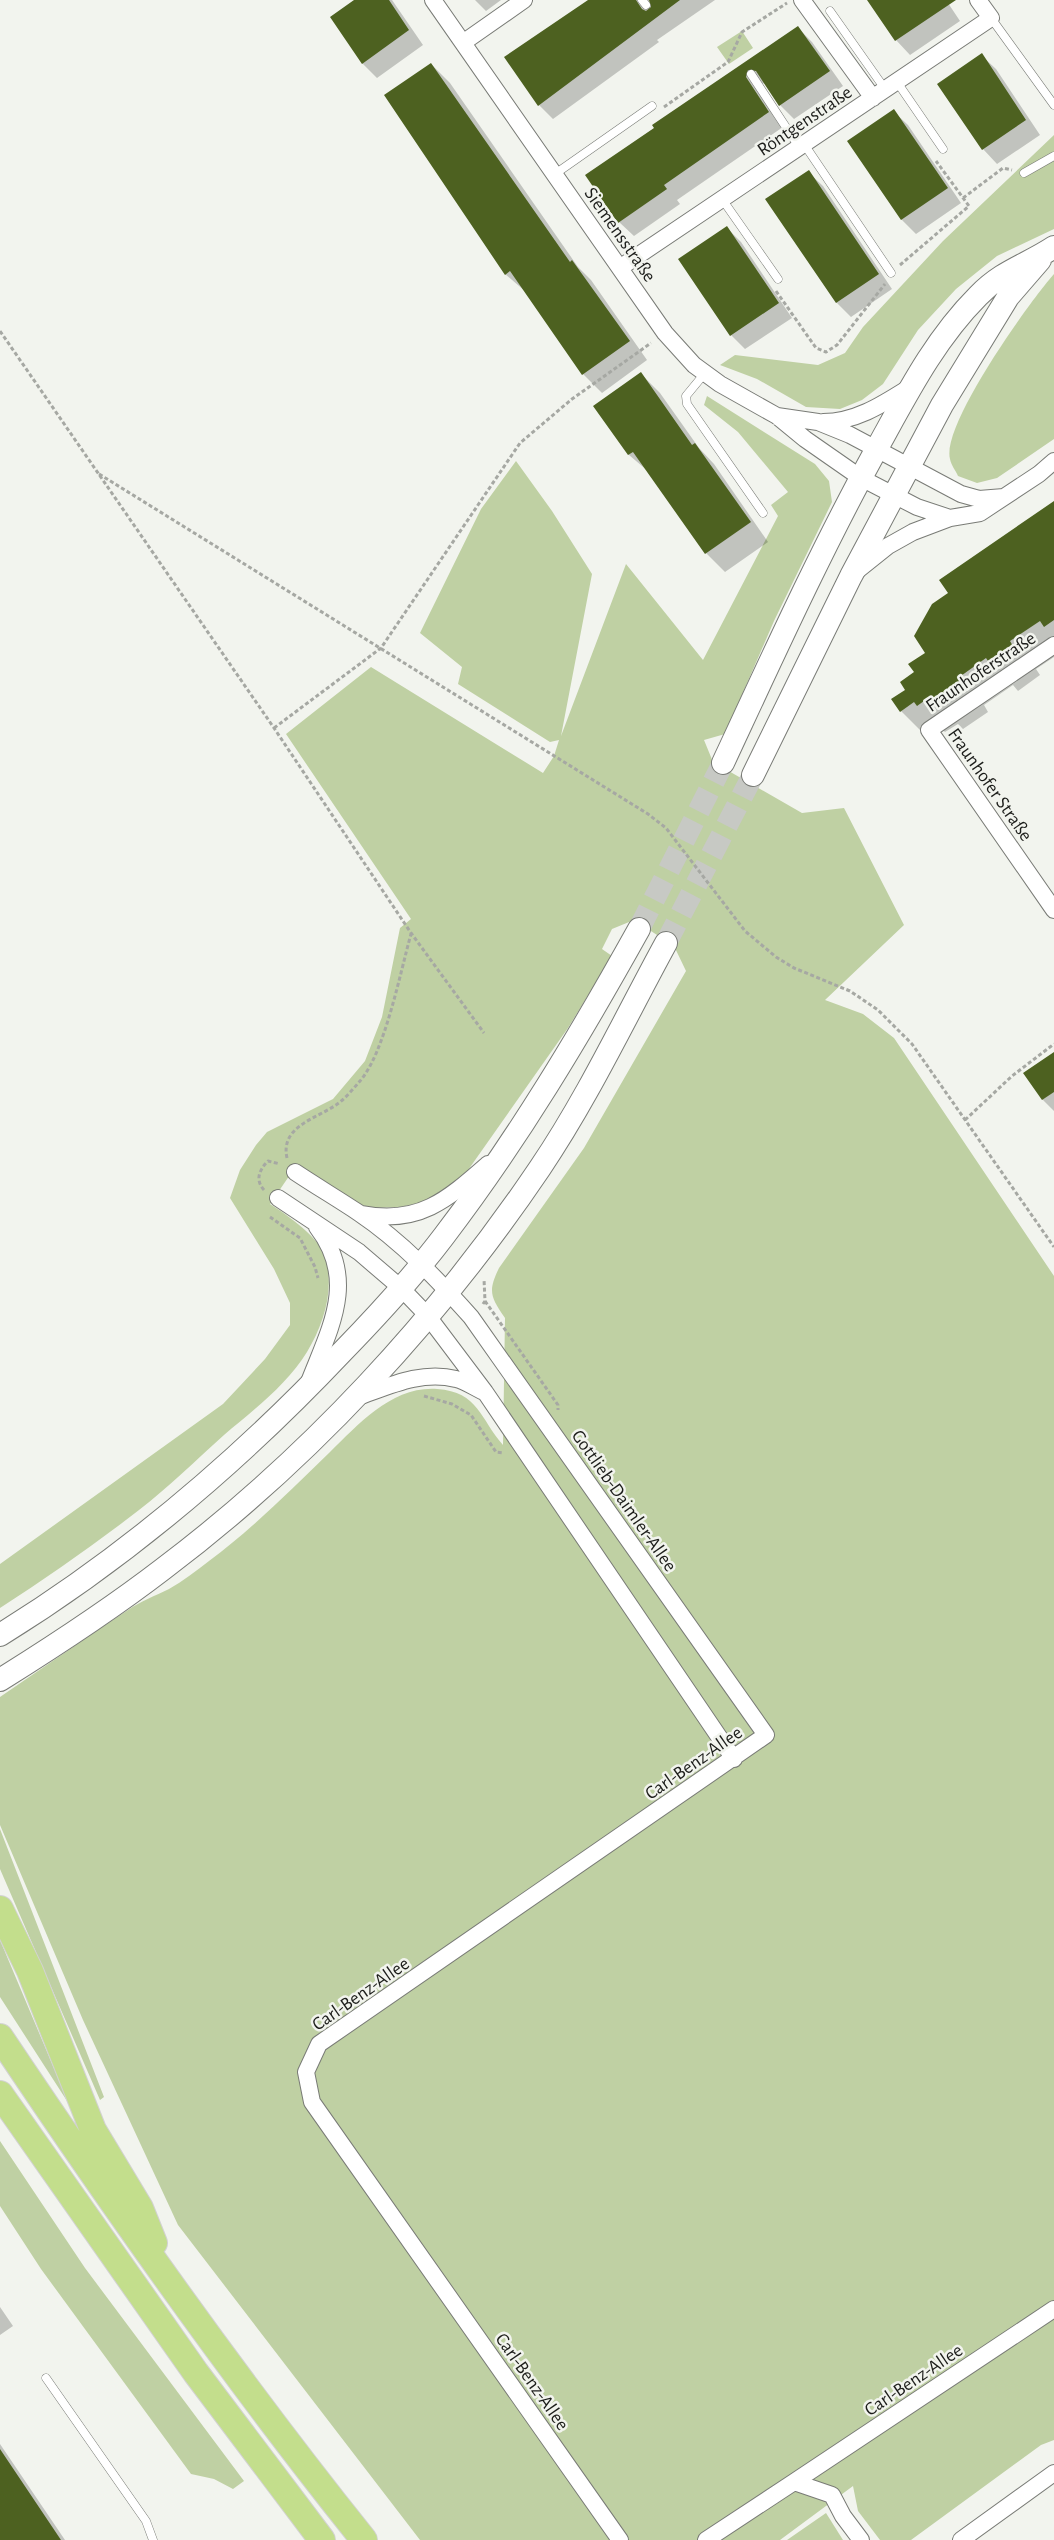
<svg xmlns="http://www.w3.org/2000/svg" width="1054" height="2540" viewBox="0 0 1054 2540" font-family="'Alegreya Sans',sans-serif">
  <rect width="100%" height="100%" fill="#f2f4ee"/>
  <path fill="#bfd0a3" d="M742,31l11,17 -24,16 -12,-17z
    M1054,135v94l-57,27 -41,33 -38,41 -35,54 -21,16 -22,9 -34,-2 -49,-28 -37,-14 15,-10 83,10 27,-12 18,-26 80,-86z
    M1054,274v165l-57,39 -20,5 -19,-7c-2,-5 -7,-11 -8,-17 -9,-34 80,-158 104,-185z
    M707,396l108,68 14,17 3,21 -58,119 -49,113 -21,6 9,22 89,51 42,-5 60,117 -79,75 38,14 31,24 160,238v1164l-13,5 -130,95h-31l-22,-29 -5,-25 -73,54h-360l-242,-315 -95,-205 -83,-195v-128c43,-29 85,-59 128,-87 13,-9 27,-14 41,-21 14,-8 27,-18 40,-28 43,-32 82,-71 121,-109 29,-28 62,-66 107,-63 42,3 43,30 66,56l2,-127c-15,-22 -17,-27 -6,-50l85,-120 102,-177 -12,-25 -40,-26 -22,9 -10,20 10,7 -44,72 -102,145 -31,27 -35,7 -28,1 -20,-6 -56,-36 -26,38c17,11 51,34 56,55 8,32 -2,65 -19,93 -20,33 -54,58 -83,83 -28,25 -55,52 -85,75 -45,35 -91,67 -139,98v-44l223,-160 42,-45 25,-34v-22l-16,-34 -44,-71 10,-28 16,-25 11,-13 66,-33 32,-38 17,-44 18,-89 11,-9 -125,-185 85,-67 172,106 11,-17 5,-16 -9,2 -92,-58 4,-17 -42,-34 61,-124 35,-48 36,50 40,63 -31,162 65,-172 77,96 75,-144 -7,-11 17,-13 -50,-60 -34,-27z
    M0,1829l104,268 -4,3 -100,-231z
    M0,1940l69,164 -69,-107z
    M0,2141l85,127 159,213 -11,8 -19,-10 -23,-5 -150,-205 -41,-63z
    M826,2513l17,27h-56z"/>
  <path fill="#0003" d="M356,0h36l31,45 -46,33 -14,-14 -32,-47z
    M475,0h26l-15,11z
    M589,0h126l-58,40 2,2 -106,77 -14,-14z
    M869,0h77l14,21 -50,34 -14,-15z
    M798,28l14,14 31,44 -49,33 -14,-14 -14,-21 -4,-1 21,44 -106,73 3,4 -46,32 -15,-14 -32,-47z
    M981,55l15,14 44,66 -43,29 -14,-15z
    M431,64l19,19 128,184 13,13 56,80 -45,33 -19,-19 -57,-82 -21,-18z
    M893,111l15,14 53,78 -45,31 -14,-14 -53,-79z
    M808,172l15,14 69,103 -41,28 -14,-14 -70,-103z
    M727,228l14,14 51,76 -47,31 -14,-14z
    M641,374l19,19 39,55 15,16 54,78 -43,30 -19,-19 -57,-81 -20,-17 -34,-49z
    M1054,502v155l-18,12 4,6 -22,16 -5,-6 -29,20 4,7 -25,17 -5,-5 -13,8 -3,-3 -14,9 -27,-27 6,-21 20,-37 23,-59z
    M1054,1053v58l-11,-11 -18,-26z
    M0,2307l13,19 -13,9z
    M0,2444l65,96h-65z"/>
  <path fill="#4d6120" d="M354,0h35l20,30 -47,34 -32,-47z
    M588,0h48l6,9 4,2 5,-4 -2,-7h31l-142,106 -34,-49z
    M867,0h89l-61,41z
    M798,26l32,45 -51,35 -23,-35 -8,-1 -2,7 23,35 -105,73 3,4 -49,34 -33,-48 69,-47 -2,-3z
    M982,53l44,67 -44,30 -45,-66z
    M431,63l139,199 2,-2 58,81 -48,34 -72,-104 -5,4 -121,-180z
    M894,109l54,79 -47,32 -54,-79z
    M809,170l70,104 -43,29 -71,-104z
    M727,226l52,77 -49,33 -52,-77z
    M641,372l51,73 3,-2 56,79 -46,32 -72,-102 -5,3 -35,-49z
    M1054,501v119l-10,7 -4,-6 -30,20 4,7 -24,16 -4,-6 -28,20 4,6 -27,19 -4,-7 -14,10 -3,-4 -14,10 -9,-13 14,-9 -5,-8 14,-10 -6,-8 17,-11 -11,-17 18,-32 16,-11 -9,-13z
    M1054,1052v40l-12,8 -19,-27z
    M0,2449l61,91h-61z"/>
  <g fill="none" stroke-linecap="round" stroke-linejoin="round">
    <path stroke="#c7c9c4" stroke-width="22" stroke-dasharray="22 11" stroke-linecap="butt" d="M639,929l84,-166
      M666,943l87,-168"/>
    <defs>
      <path id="service" d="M642,0l4,5
        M830,11l55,78
        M991,18l63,87
        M751,74l48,73
        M897,82l46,67
        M804,144l87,129
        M1024,173l30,-17
        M555,174l97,-68
        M722,199l56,80
        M705,373l-19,23 1,8 76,109
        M46,2378l100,143 7,19"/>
      <path id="minor" d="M433,0l232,333 29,32 26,19 57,32 28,23 56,39 56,29 33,11
        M802,0l71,98
        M464,42l60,-42
        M621,267l370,-249 -13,-18
        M777,416l41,6 32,13 111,59 18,5 25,-2
        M823,422c33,0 60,-18 87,-35
        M858,570l30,-24 25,-14 37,-14 30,-5 59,-39 15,-13
        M1054,645l-125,85 125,180
        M295,1172c21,14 43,27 64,41 43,29 78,66 112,104l295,418 -447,309 -13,28 6,30 308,438
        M278,1198l81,54 42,36 26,27 58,77 249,367
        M362,1214c57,11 85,-14 126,-50
        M309,1382c21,-54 49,-102 8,-155
        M358,1397c31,-11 64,-27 98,-18 9,2 19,9 28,13
        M794,2482l260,-173
        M706,2540l88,-58 38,13 11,21 18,24
        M961,2540l93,-67"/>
      <path id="secondary" d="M723,763c49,-105 97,-211 153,-313 30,-54 58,-110 102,-154 25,-26 49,-31 76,-49
        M753,775l98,-199 91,-171 66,-108 32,-37
        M0,1635c126,-78 240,-175 342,-283 36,-37 71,-75 102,-116 74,-97 136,-201 195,-307
        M0,1680c56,-35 111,-71 163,-111 146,-110 275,-250 377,-401 48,-71 85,-150 126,-225"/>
      <path id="trunk" d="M0,1909l30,62 63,159 47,78 14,35
        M0,2037c115,172 234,341 364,503
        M0,2094l196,279 126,167"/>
    </defs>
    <use href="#service" stroke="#797b76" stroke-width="9"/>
    <use href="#minor" stroke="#797b76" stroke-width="18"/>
    <use href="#secondary" stroke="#797b76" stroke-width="24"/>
    <use href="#trunk" stroke="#d2d2d1" stroke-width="28"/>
    <path stroke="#a6a8a3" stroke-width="3" stroke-dasharray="4 2.5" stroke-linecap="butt" d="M664,107l64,-45 14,-30 45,-29
      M963,198l40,-30 9,2
      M900,265l69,-59 -33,-45
      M776,291l40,57 10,4 11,-7 48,-61
      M0,331l274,397 137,205 73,100
      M99,474l549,340 18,14 79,103 31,26 18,11 56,23 28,19 34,34 142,203
      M274,728l107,-80 139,-205 52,-44 79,-56
      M965,1120l47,-44 42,-32
      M287,1158c-7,-31 28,-39 49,-53 9,-6 17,-16 24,-24 25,-29 40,-108 51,-147
      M264,1190c-9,-10 -5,-20 4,-29l12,3
      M270,1217l30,21 15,29 3,11
      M485,1301l73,104v5
      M483,1304l2,-3 -1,-22
      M424,1396l28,8 19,11 25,37 8,1"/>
    <use href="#service" stroke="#fff" stroke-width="8"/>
    <use href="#minor" stroke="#fff" stroke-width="16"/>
    <use href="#secondary" stroke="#fff" stroke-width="22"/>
    <use href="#trunk" stroke="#c3de8c" stroke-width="26"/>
  </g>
  <g text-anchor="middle" stroke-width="5" stroke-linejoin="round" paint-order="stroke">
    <g font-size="19" fill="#1c1d1a" stroke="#f2f4ee">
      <text transform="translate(804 120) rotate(-34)" y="7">Röntgenstraße</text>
      <text transform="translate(621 234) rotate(55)" y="7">Siemensstraße</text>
      <text transform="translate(980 671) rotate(-34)" y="7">Fraunhoferstraße</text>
      <text transform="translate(991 784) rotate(55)" y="7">Fraunhofer Straße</text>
      <text transform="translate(625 1500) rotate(55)" y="7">Gottlieb-Daimler-Allee</text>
      <text transform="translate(693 1762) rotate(-35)" y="7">Carl-Benz-Allee</text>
      <text transform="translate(360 1993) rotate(-35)" y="7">Carl-Benz-Allee</text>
      <text transform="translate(913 2379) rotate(-34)" y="7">Carl-Benz-Allee</text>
      <text transform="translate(533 2381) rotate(55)" y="7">Carl-Benz-Allee</text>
    </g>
  </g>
</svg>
